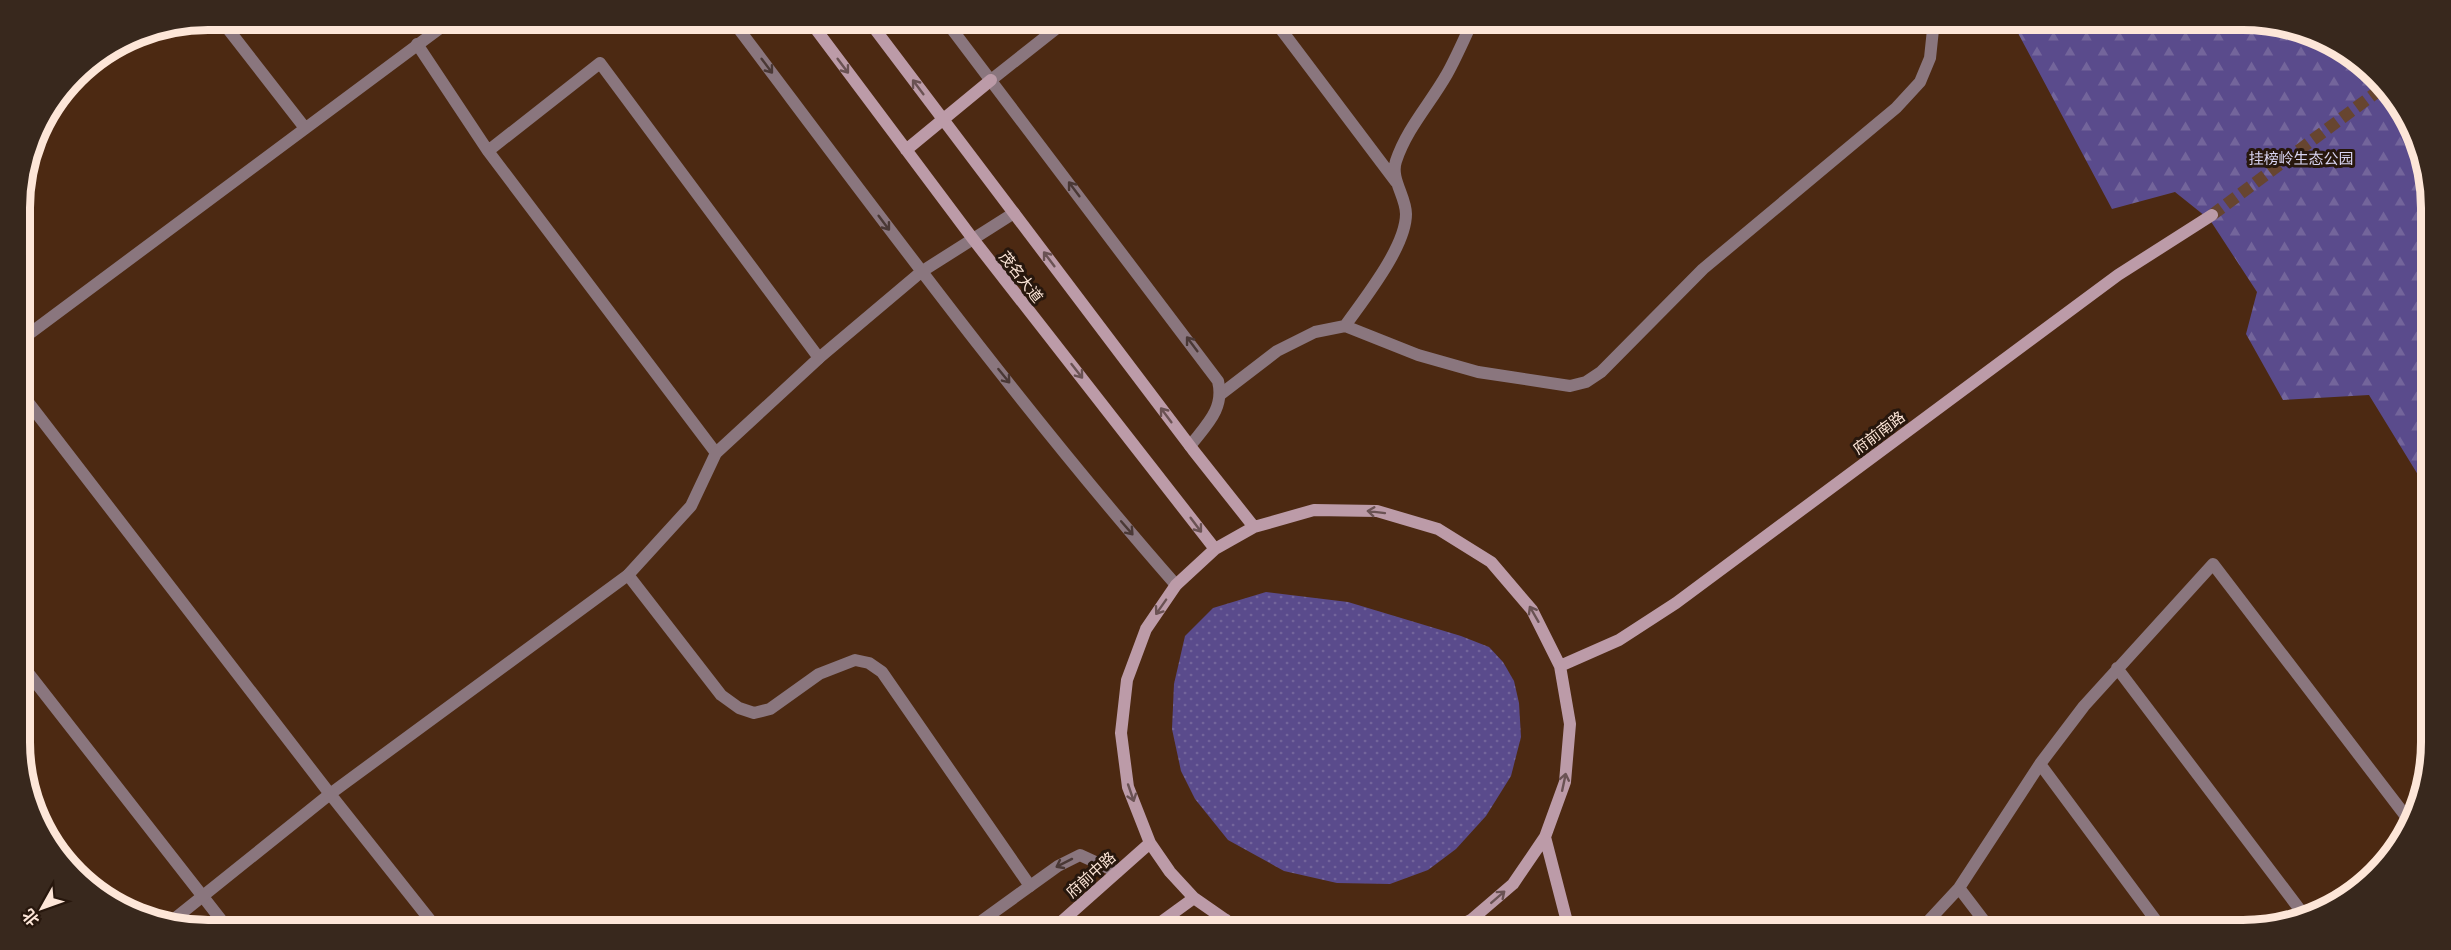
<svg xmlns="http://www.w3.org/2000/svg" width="2451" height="950" viewBox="0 0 2451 950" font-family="Montserrat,'Noto Sans SC',sans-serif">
  <defs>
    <pattern id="grass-dots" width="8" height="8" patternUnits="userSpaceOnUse" patternTransform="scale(1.5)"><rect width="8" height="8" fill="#5a4b8c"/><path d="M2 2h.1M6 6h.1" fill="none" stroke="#73659b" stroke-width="1.8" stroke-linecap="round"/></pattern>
    <pattern id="forest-firs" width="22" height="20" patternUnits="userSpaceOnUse" patternTransform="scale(1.5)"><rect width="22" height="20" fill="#5a4b8c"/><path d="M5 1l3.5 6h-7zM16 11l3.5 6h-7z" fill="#73659b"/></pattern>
  </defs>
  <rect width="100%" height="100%" fill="#4c2912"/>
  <path fill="url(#grass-dots)" d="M1266,592l82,10 113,34 28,11 14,15 11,19 5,22 2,34 -10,39 -25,40 -30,33 -28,21 -38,14 -53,-1 -53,-12 -56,-31 -33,-41 -14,-28 -9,-42 2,-45 11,-48 28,-28z"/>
  <path fill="url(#forest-firs)" d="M2011,20h232l61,10 44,21 44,42 38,90 1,313 -62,-101 -86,5 -37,-66 11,-42 -47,-72 -35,-28 -63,17z"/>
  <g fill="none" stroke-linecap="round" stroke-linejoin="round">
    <path stroke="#674530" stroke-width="12" stroke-dasharray="12 6" stroke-linecap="butt" d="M2212,215l173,-129"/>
    <path stroke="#8a767e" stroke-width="12" d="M1274,20l122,162
      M417,44l71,107 228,302
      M97,58v1
      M991,80l76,-60
      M488,151l112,-88 219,295
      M1345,326c19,-27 61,-79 61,-112 0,-18 -16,-35 -10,-53 11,-33 34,-57 51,-87 10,-18 18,-37 26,-54
      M1221,394l56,-43 38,-19 30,-6 73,29 60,17 92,14 16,-4 15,-10 102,-103 193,-161 24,-26 10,-24 4,-38
      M628,575l93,120 18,13 15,5 16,-4 49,-35 36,-14 14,3 13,9 148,214
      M22,665l207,265
      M2117,668l190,251
      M2040,764l44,-58 129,-142 198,259
      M1959,888l32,42
      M1920,930l39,-42 81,-124 123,166"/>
    <path stroke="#8a767e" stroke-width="12" d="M221,20l84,108
      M732,20c144,191 286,385 444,565
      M945,20l273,361c7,28 -12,44 -28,65
      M21,340l430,-320
      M21,393l309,401 108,136
      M168,924l162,-130 298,-219 63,-69 25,-53 103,-95 102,-86 93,-59
      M969,930l89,-64 22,-11 37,17
      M1212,930l14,-10"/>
    <path stroke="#bc9ba8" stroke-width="12" d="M809,20l164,219 242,310
      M868,20l325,430 61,77
      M906,150l85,-70
      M1560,666l59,-26 57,-37 442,-328 94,-60
      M1545,837l21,81 8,12
      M1052,930l98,-87
      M1150,930l44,-32
      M1240,930l-46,-32 -24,-26 -20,-29 -22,-56 -7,-54 6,-53 19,-51 30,-44 39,-36 39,-22 60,-17 63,1 61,18 53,33 41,48 28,56 10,58 -5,58 -20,55 -32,47 -42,36 -21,10"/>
  </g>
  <defs><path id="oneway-shaft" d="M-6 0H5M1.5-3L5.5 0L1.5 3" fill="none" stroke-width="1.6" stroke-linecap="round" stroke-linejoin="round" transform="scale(1.5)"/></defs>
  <g stroke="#4a3835">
    <use href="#oneway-shaft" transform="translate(767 66) rotate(53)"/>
    <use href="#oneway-shaft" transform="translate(1074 189) rotate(-127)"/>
    <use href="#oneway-shaft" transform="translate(884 223) rotate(53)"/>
    <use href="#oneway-shaft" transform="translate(1192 344) rotate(-127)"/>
    <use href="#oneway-shaft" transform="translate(1004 376) rotate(51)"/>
    <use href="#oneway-shaft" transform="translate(1127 528) rotate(49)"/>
    <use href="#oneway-shaft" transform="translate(1064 863) rotate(153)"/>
  </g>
  <g stroke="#6a5253">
    <use href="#oneway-shaft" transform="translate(843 66) rotate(53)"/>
    <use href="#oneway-shaft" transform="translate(918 87) rotate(-127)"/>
    <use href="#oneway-shaft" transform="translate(1049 259) rotate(-127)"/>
    <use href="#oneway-shaft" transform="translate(1077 371) rotate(52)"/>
    <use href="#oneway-shaft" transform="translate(1166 415) rotate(-127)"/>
    <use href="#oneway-shaft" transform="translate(1376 512) rotate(-173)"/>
    <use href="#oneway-shaft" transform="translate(1196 525) rotate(53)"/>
    <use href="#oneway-shaft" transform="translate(1161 607) rotate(125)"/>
    <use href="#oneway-shaft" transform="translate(1534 614) rotate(-120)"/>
    <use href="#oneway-shaft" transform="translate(1564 782) rotate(-78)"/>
    <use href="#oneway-shaft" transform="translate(1131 793) rotate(71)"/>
    <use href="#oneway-shaft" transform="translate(1498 897) rotate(-41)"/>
  </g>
  <g text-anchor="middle" stroke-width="6" stroke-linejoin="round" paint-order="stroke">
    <g font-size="15" fill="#d9d5f2" stroke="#27170d">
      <text x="2301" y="164">挂榜岭生态公园</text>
    </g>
    <g font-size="15" fill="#fde6d8" stroke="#27170d">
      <text transform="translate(1021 277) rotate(52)" y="5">茂名大道</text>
      <text transform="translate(1879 433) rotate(-37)" y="5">府前南路</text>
      <text transform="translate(1091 875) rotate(-42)" y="5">府前中路</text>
    </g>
  </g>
  <path d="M0 0H2451V950H0ZM208 30H2243A178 178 0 0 1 2421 208V742A178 178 0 0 1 2243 920H208A178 178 0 0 1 30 742V208A178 178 0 0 1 208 30Z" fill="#38281d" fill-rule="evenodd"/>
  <path fill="none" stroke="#fde6d8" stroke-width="8" d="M208 30H2243A178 178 0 0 1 2421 208V742A178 178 0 0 1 2243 920H208A178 178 0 0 1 30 742V208A178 178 0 0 1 208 30Z"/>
  <g transform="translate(42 908) rotate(230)" stroke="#27170d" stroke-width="4.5" paint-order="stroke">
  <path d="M0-4.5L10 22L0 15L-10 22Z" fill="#fde6d8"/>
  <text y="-9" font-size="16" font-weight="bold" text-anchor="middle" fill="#fde6d8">北</text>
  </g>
</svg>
